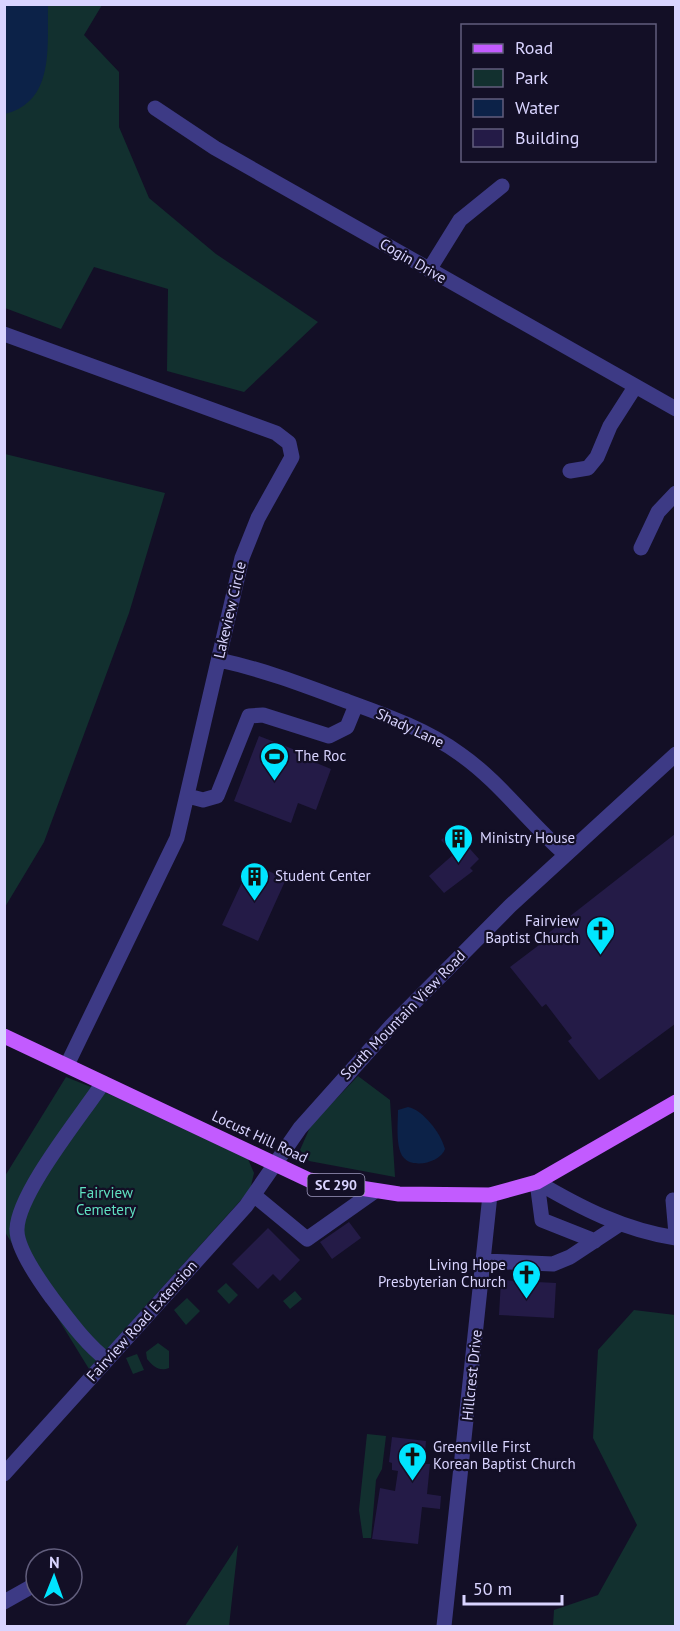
<svg xmlns="http://www.w3.org/2000/svg" width="680" height="1631" viewBox="0 0 680 1631" font-family="'PT Sans',sans-serif">
  <rect width="100%" height="100%" fill="#130f26"/>
  <path fill="#12302f" d="M4,5h98l-18,30 35,37v55l30,71 67,56 102,68 -74,70 -77,-21 1,-82 -74,-22 -33,62 -56,-21z
    M5,454l160,39 -36,120 -85,229 -39,65z
    M358,1076l32,24 5,77 -86,-16 -9,-11 11,-25z
    M66,1077l55,22 127,60 6,14 -4,17 -161,179 -84,-137v-56z
    M226,1283l12,12 -9,9 -12,-13z
    M295,1291l7,8 -12,10 -7,-8z
    M187,1298l13,13 -14,14 -12,-15z
    M634,1310l41,5v311h-122l1,-16 44,-15 39,-70 -44,-87 5,-88z
    M158,1343l11,8v17c-10,4 -16,-2 -22,-9l-1,-7z
    M137,1354l7,16 -11,4 -7,-16z
    M367,1434l19,2 -4,33 -6,11 -5,58h-8l-4,-28z
    M238,1545l-9,81h-44z"/>
  <path fill="#0c2248" d="M5,4l43,1c-1,42 7,96 -43,109z
    M408,1107c15,3 33,26 37,42 -4,13 -31,20 -41,9 -9,-9 -6,-36 -6,-48z"/>
  <path fill="#241b47" d="M259,736l57,22 -2,4 17,7 -15,41 -18,-7 -7,20 -57,-22z
    M453,830l26,29 -9,9 3,3 -29,22 -15,-17 25,-22 -13,-14z
    M675,834v190l-76,56 -31,-39 4,-3 -26,-34 -4,3 -32,-40 29,-22 -2,-3z
    M251,863l35,16 -28,62 -36,-16z
    M349,1222l12,16 -29,21 -12,-17z
    M268,1228l32,32 -20,21 -7,-7 -15,15 -26,-25z
    M501,1280l55,3 -2,35 -55,-3z
    M392,1437l34,4 -2,23h6l-3,30 14,2 -1,13 -18,-2 -4,37 -46,-5 8,-51 15,3 3,-20 -6,-1v-7l-3,-1z"/>
  <g fill="none" stroke-linecap="round" stroke-linejoin="round">
    <path stroke="#3d3a85" stroke-width="15" d="M155,108l60,40 461,261
      M429,270l31,-50 42,-34
      M4,334l272,99 13,10 3,14 -34,61 -16,40 -65,280 -110,227
      M570,471l18,-3 9,-11 13,-31 25,-39
      M641,548l17,-36 18,-19
      M219,660c42,9 82,24 122,39 41,15 83,29 119,55 39,27 69,69 105,100
      M188,796l15,4 14,-4 32,-80 14,-1 66,21 18,-9 9,-22
      M103,1083c-22,33 -85,110 -86,146 -1,19 24,54 35,69 17,22 33,45 55,62
      M537,1182c44,26 87,48 139,56
      M537,1182l5,38 53,21
      M255,1196l52,43 68,-48
      M673,1200l3,34
      M484,1261l69,3 17,-7 50,-33
      M4,1474l242,-268 54,-78 92,-103 118,-119 166,-152
      M4,1602l32,-18
      M444,1626l46,-431"/>
    <path stroke="#c25bff" stroke-width="15" d="M4,1036l305,144 90,14 91,1 47,-13 139,-80"/>
  </g>
  <defs>
    <symbol id="stadium-pin" viewBox="-11 -11 22 30"><path d="M0 17L-7.5 6A9.5 9.5 0 1 1 7.5 6Z" fill="#00e5ff" stroke="#130f26"/><path d="M0-5a6.5 5 0 1 0 0 10a6.5 5 0 1 0 0-10ZM-3.5-1.8h7v3.6h-7Z" fill="#111"/></symbol>
    <symbol id="building-pin" viewBox="-11 -11 22 30"><path d="M0 17L-7.5 6A9.5 9.5 0 1 1 7.5 6Z" fill="#00e5ff" stroke="#130f26"/><path d="M-4-6H4V6H1V3H-1V6H-4ZM-2.5-4.3h1.7v1.8h-1.7ZM.8-4.3h1.7v1.8H.8ZM-2.5-1h1.7V.8h-1.7ZM.8-1h1.7V.8H.8Z" fill="#111"/></symbol>
    <symbol id="church-pin" viewBox="-11 -11 22 30"><path d="M0 17L-7.5 6A9.5 9.5 0 1 1 7.5 6Z" fill="#00e5ff" stroke="#130f26"/><path d="M-1.2-6h2.4v3.5h3.3v2.4h-3.3V6h-2.4V-.1h-3.3v-2.4h3.3Z" fill="#111"/></symbol>
  </defs>
  <g fill-rule="evenodd">
    <use href="#stadium-pin" x="258" y="740" width="33" height="45"/>
    <use href="#building-pin" x="442" y="822" width="33" height="45"/>
    <use href="#building-pin" x="238" y="860" width="33" height="45"/>
    <use href="#church-pin" x="584" y="914" width="33" height="45"/>
    <use href="#church-pin" x="510" y="1258" width="33" height="45"/>
    <use href="#church-pin" x="396" y="1440" width="33" height="45"/>
  </g>
  <g text-anchor="middle" stroke-width="4.5" stroke-linejoin="round" paint-order="stroke">
    <rect fill="#130f26" stroke="#9e99be" stroke-width="1.5" x="307.5" y="1174" width="57" height="22" rx="4.5"/>
    <g font-size="14" font-weight="bold" fill="#d9d4ff">
      <text x="336" y="1190">SC 290</text>
    </g>
    <g font-size="15" fill="#d9d4ff" stroke="#130f26">
      <text transform="translate(413 261) rotate(30)" y="5">Cogin Drive</text>
      <text transform="translate(230 610) rotate(-77)" y="5">Lakeview Circle</text>
      <text transform="translate(410 728) rotate(25)" y="5">Shady Lane</text>
      <text transform="translate(403 1015) rotate(-46)" y="5">South Mountain View Road</text>
      <text transform="translate(260 1137) rotate(25)" y="5">Locust Hill Road</text>
      <text transform="translate(142 1321) rotate(-48)" y="5">Fairview Road Extension</text>
      <text transform="translate(472 1375) rotate(-84)" y="5">Hillcrest Drive</text>
    </g>
    <g font-size="15" fill="#d9d4ff" stroke="#130f26" text-anchor="start">
      <text x="295" y="761">The Roc</text>
      <text x="480" y="843">Ministry House</text>
      <text x="275" y="881">Student Center</text>
      <text x="579" y="926" text-anchor="end">Fairview<tspan x="579" dy="17">Baptist Church</tspan></text>
      <text x="506" y="1270" text-anchor="end">Living Hope<tspan x="506" dy="17">Presbyterian Church</tspan></text>
      <text x="433" y="1452">Greenville First<tspan x="433" dy="17">Korean Baptist Church</tspan></text>
    </g>
    <g font-size="15" fill="#5fe0c0" stroke="#130f26">
      <text x="106" y="1198">Fairview<tspan x="106" dy="17">Cemetery</tspan></text>
    </g>
  </g>
  <rect width="680" height="1631" fill="none" stroke="#d9d4ff" stroke-width="12"/>
  <rect x="461" y="24" width="195" height="138" fill="#130f26" stroke="#625e7d" stroke-width="1.5"/>
  <rect x="473" y="44" width="30" height="9" fill="#c25bff" stroke="#625e7d" stroke-width="1.5"/>
  <text x="515" y="54" font-size="18" fill="#d9d4ff">Road</text>
  <rect x="473" y="69" width="30" height="18" fill="#12302f" stroke="#625e7d" stroke-width="1.5"/>
  <text x="515" y="84" font-size="18" fill="#d9d4ff">Park</text>
  <rect x="473" y="99" width="30" height="18" fill="#0c2248" stroke="#625e7d" stroke-width="1.5"/>
  <text x="515" y="114" font-size="18" fill="#d9d4ff">Water</text>
  <rect x="473" y="129" width="30" height="18" fill="#241b47" stroke="#625e7d" stroke-width="1.5"/>
  <text x="515" y="144" font-size="18" fill="#d9d4ff">Building</text>
  <g transform="translate(54 1577) rotate(1)"><circle r="28" fill="#130f26" stroke="#625e7d" stroke-width="1.5"/>
  <path d="M0-4.5L10 22L0 15L-10 22Z" fill="#00e5ff"/>
  <text y="-9" font-size="16" font-weight="bold" text-anchor="middle" fill="#d9d4ff">N</text>
  </g>
  <path d="M464 1595v9h98v-9" fill="none" stroke="#d9d4ff" stroke-width="3"/>
  <text x="473" y="1595" font-size="18" fill="#d9d4ff" stroke="#130f26" stroke-width="4.5" paint-order="stroke">50 m</text>
</svg>
